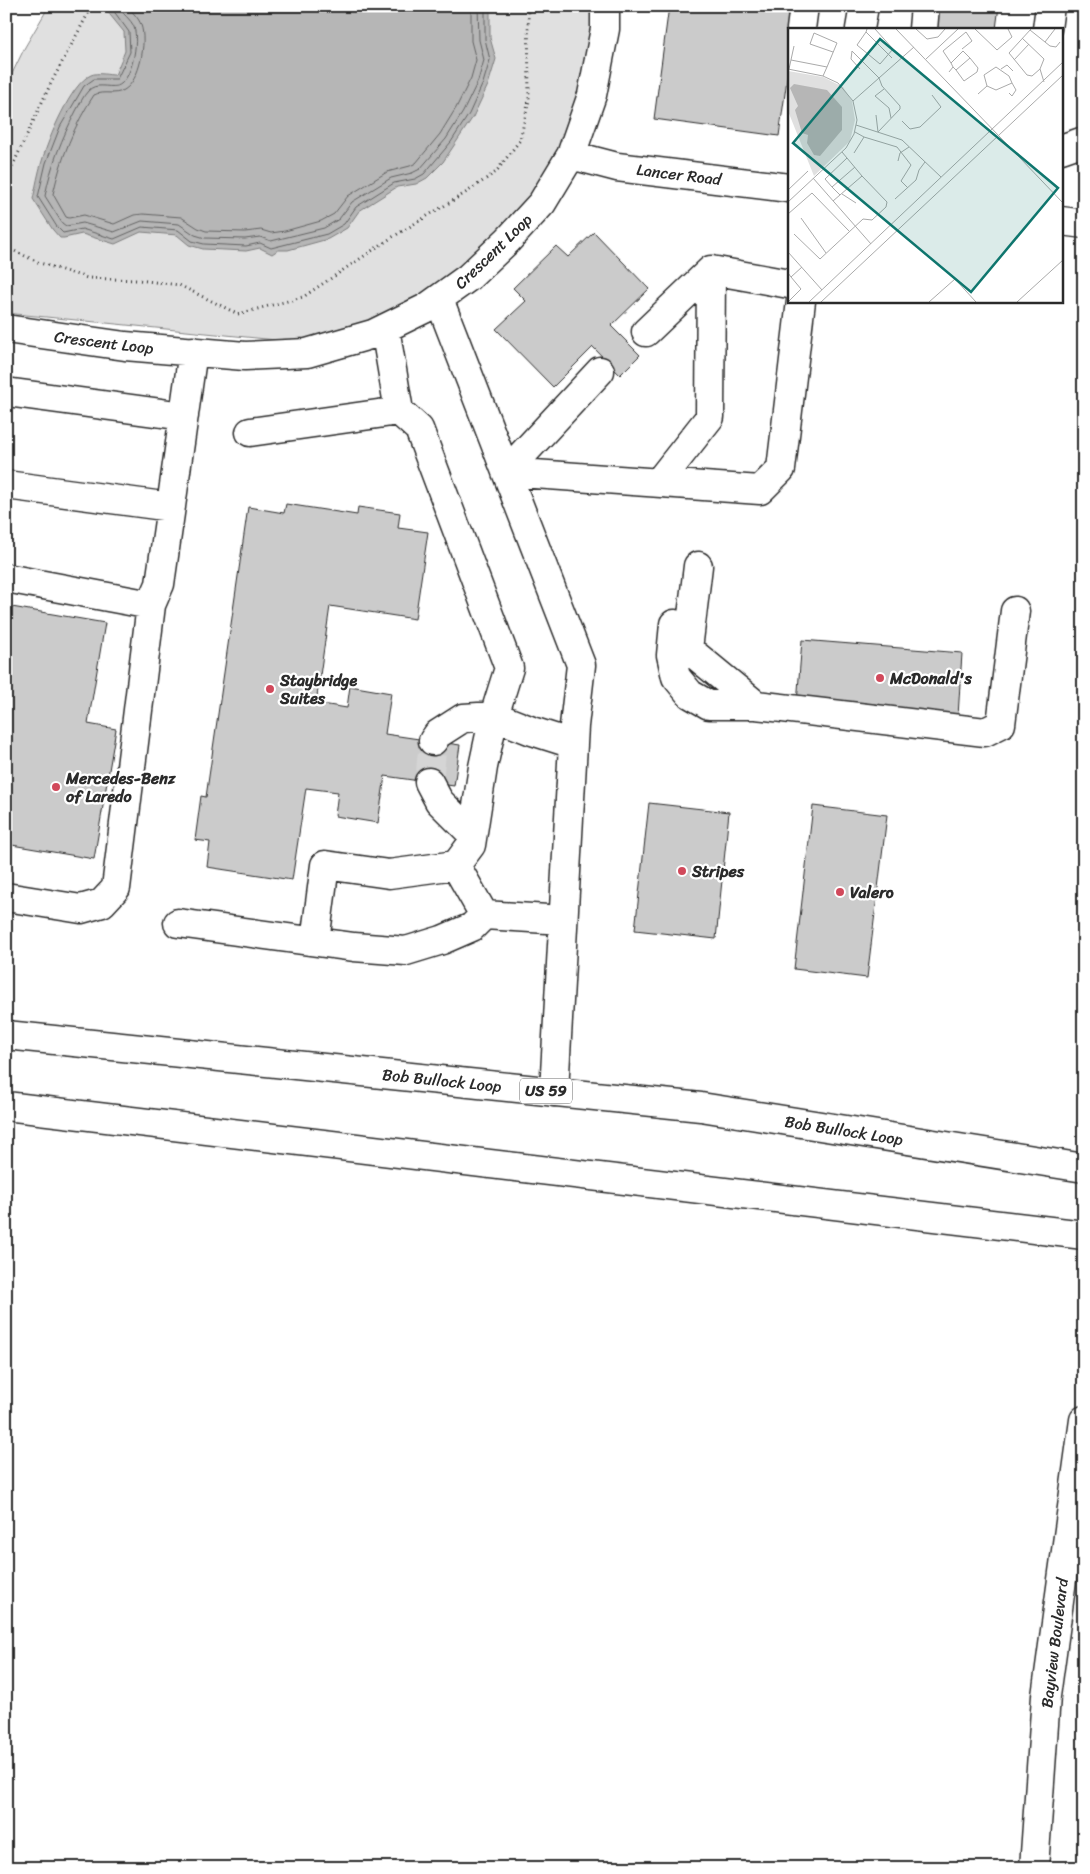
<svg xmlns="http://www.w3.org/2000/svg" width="1090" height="1874" viewBox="0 0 1090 1874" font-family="Sriracha,sans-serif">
  <rect width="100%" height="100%" fill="#fff"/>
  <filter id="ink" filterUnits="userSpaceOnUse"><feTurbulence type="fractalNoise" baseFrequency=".02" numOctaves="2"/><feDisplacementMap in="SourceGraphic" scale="10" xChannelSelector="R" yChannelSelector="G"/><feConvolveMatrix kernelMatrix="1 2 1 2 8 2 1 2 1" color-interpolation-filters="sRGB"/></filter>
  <g filter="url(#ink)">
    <path fill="#e0e0e0" stroke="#868686" d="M49,6h546l-12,90 -45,97 -72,75 -49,35 -111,40 -300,-30v-227l19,-39z"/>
    <path fill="#b6b6b6" stroke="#7e7e7e" d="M108,6h382v32l6,21 -8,26 -15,32 -30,45 -16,16 -11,6 -19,3 -38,24 -12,17 -19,11 -40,11h-10l-6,4 -12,-6 -14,3 -43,-2 -14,-4 -12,-10 -36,-3 -26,12 -33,-10 -18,4h-4l-7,-8 -20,-31c3,-13 5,-26 9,-38 6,-21 29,-78 49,-86 7,-3 17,0 24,0l10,-24 -1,-19 -18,-22z"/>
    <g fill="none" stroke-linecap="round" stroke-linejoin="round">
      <path stroke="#636363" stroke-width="1" d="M112,6l1,4 16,22 1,20 -13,27h-23l-10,7 -24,41 -14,36 -8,34 19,30 6,6 19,-4 32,10 28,-12 36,3 14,11 12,3 42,2 14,-3 11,5 56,-14 17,-10 12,-17 38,-24 21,-4 9,-5 27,-32 18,-28 14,-31 7,-23 -5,-21v-33
        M118,6c4,8 13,13 16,21 5,14 -2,55 -17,59 -10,2 -21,-4 -29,5 -5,5 -8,13 -12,20 -14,27 -25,54 -31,85l17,27 4,3 17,-3 31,9 28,-11 37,3 16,11 10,3 40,1 15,-2 11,4 53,-13 15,-9 13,-17 39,-24 21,-5 8,-4 26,-30 17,-27 15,-31 6,-21 -5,-20 -1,-34
        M127,6c5,6 12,12 14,19 6,16 -1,56 -17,65 -9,6 -21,0 -30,5 -20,30 -33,64 -41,99l13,23 3,1 15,-3 30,9 20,-9 9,-1 38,3 17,11 8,3 39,1 16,-2 10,3 14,-2 36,-10 13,-7 14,-18 39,-24 23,-6 6,-3 24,-29 16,-26 15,-30 5,-18 -5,-19v-35"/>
    </g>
    <path fill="#cbcbcb" stroke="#2b2b2b" d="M669,6h124l-4,23v36l-10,71 -125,-17z
      M937,6h62l-3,23h-62z
      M594,232l55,57 -38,37 29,29 -20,20 -27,-28 -40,40 -57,-58 30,-28 -13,-13 43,-42 12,11z
      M286,504l71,11 1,-8 42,6 -2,15 30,4 -13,87 -85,-13 -14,97 31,5 3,-22 41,7 -6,41 75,11 -6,41 -69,-10 -7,47 -43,-7 3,-24 -32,-4 -14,92 -85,-13 3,-25 -15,-2 6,-44 5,1 42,-290 36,6z
      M6,606l99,17 -17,101 28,5 -22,130 -88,-15z
      M802,640l160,13 -4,63 -161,-13z
      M649,803l80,9 -13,127 -81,-9z
      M813,806l74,9 -20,163 -73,-9z"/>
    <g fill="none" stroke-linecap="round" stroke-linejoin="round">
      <path stroke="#d5d5d5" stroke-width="28" stroke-dasharray="28 14" stroke-linecap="butt" d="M429,782l4,-41"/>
      <defs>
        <path id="minor" d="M801,29l3,-23
          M860,29l4,-23
          M923,29l2,-23
          M1047,29l3,-23
          M1061,149l23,-8
          M571,155l46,12 172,21
          M1061,221l23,3
          M439,299l142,366 -7,61 -20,366
          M6,329l119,17 120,10 62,-3 66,-19 53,-26 43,-31 39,-37 34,-37 29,-48 21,-60 13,-66v-23
          M646,332l65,-62
          M6,392l178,24
          M250,432l149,-21 -14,-83
          M506,472l254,18 21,-21 20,-168
          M506,472l94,-101
          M658,483l52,-66 1,-147 78,14
          M6,485l165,22
          M698,566l-10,83 68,56 229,27 16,-8 14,-113
          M6,578l145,27 9,-21 33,-233
          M674,624l-3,31 5,22 14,17 19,11h47
          M433,741l5,-7 25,-16 31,-2 38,15 41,13
          M429,782l10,19 33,33
          M455,864l29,51
          M6,897l75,12 21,-6 14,-15 35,-283
          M178,923l176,24 52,4 36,-11 30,-13 12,-12 79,5
          M315,941l10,-76 64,9 67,-9 15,-20 12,-78 11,-51 15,-48 -90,-239 -20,-18
          M1034,1868l12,-172 38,-276"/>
        <path id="highway" d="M6,1035l695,72 383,61
          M6,1106l1078,129"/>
      </defs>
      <use href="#minor" stroke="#2b2b2b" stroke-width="31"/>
      <use href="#highway" stroke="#2b2b2b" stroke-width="31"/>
      <path stroke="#2b2b2b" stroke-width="3" stroke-dasharray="1 4" stroke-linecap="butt" d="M6,180l44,-95 42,-79
        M6,247l34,16 47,15 51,2 41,5 59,29 65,-17 88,-59 76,-46 29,-20 24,-32 9,-40 -1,-94"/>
      <use href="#minor" stroke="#fff" stroke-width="28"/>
      <use href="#highway" stroke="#fff" stroke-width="28"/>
    </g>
  </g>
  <g fill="#d1495b" stroke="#fff" stroke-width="2">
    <circle cx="880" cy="678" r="5"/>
    <circle cx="270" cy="689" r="5"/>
    <circle cx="56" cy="787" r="5"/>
    <circle cx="682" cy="871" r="5"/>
    <circle cx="840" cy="892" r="5"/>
  </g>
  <g text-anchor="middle" stroke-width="4.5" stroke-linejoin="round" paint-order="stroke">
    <rect fill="#fff" stroke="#6b6b6b" stroke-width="1" x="520" y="1078.5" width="52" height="25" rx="4"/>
    <g font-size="15" font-weight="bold" fill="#2b2b2b">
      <text x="546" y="1096">US 59</text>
    </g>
    <g font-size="16" fill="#2b2b2b" stroke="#fff">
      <text transform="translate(679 174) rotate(7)" y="6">Lancer Road</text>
      <text transform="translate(493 251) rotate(-44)" y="6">Crescent Loop</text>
      <text transform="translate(104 342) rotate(7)" y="6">Crescent Loop</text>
      <text transform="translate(442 1080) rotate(6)" y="6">Bob Bullock Loop</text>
      <text transform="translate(844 1130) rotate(9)" y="6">Bob Bullock Loop</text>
      <text transform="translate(1054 1643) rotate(-83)" y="6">Bayview Boulevard</text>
    </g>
    <g font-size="16" font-weight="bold" fill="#2b2b2b" stroke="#fff" text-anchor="start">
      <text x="890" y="684">McDonald's</text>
      <text x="280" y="686">Staybridge<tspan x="280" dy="18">Suites</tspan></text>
      <text x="66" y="784">Mercedes-Benz<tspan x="66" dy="18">of Laredo</tspan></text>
      <text x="692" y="877">Stripes</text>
      <text x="850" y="898">Valero</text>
    </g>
  </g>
  <g transform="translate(788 28)">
    <rect width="275" height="275" fill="#fff"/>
    <path d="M0,43l35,6 20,10 9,14 3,19 -5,21 -36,35 -26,-65z" fill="#e0e0e0"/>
    <path d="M6,56l33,6 15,17v23l-22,26 -6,-1 -7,-12 1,-8 -6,-2 -7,-23 3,-4 -8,-18z" fill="#b6b6b6"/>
    <path fill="none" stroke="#aaa" stroke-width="1" d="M79,1l-1,3 26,26M108,1l103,107M128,1l11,10 11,-2 7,-8M187,1l22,21 15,-13 -4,-8M243,1l-22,24 18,22 5,1 8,-7M242,2l20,16 6,1 4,-5M78,4l-9,13 23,19 13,-15 -18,-20M234,10l22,21 -4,10 4,13M257,14l10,-13M138,31l32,-30M3,32l36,7 -4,9M226,32l15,-16M163,35l-8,-12 23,-19 6,9 -10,8M39,39l10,-24 -23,-10 -4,11 23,8M0,41l35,7 15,7 15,18 4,19 -3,14 -8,14 -58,54M1,41l5,-23M72,41l-9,-10 1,-8 27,27 3,8 18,20v3l-22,23M213,41l6,-4 6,6M168,42l8,11 13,-9 1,-4 -8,-10M161,44l4,-5 3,3 14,-12 -7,-7 -12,12 2,4M199,58l-3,-11 12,-8 13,9 3,7M96,61l-9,7 14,12 2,10M190,66l9,-8 9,4 16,-7 4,7 -4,6 -3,-3M65,73l61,-54M88,87l2,17M114,93l8,8 10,-2 21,-20 -9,-12M68,97l46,15 39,37M211,108l64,67M76,109l33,10 14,18 -10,16 7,7M66,125l10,-16 -9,-5M110,133l2,-8 9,-6M25,150l58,66M44,159l-7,-8 22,-21M0,162l20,-19M54,166l14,9M52,167l-8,-8 23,-20M107,171l21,-19 3,-10 6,-8M45,173l29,-25 -20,-24M0,186l24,-21 37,38M13,190l25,35M6,206l26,25 43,-40 9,1 14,-13 1,-5 -25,-26M0,224l34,38M0,245l3,4 11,-10M0,274l13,-13 -10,-12M21,274l254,-240M33,274l242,-227M141,274l26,-23 21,23M229,274l46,-42"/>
    <path fill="#0f766e" fill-opacity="0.15" stroke="#0f766e" stroke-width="2.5" d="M92,11l178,149 -87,104 -178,-149z"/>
    <rect width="275" height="275" fill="none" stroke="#2b2b2b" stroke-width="2.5"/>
  </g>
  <rect width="1090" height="1874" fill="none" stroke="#fff" stroke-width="25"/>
  <rect x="12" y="12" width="1065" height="1849" fill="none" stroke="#2b2b2b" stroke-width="2" filter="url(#ink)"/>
</svg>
